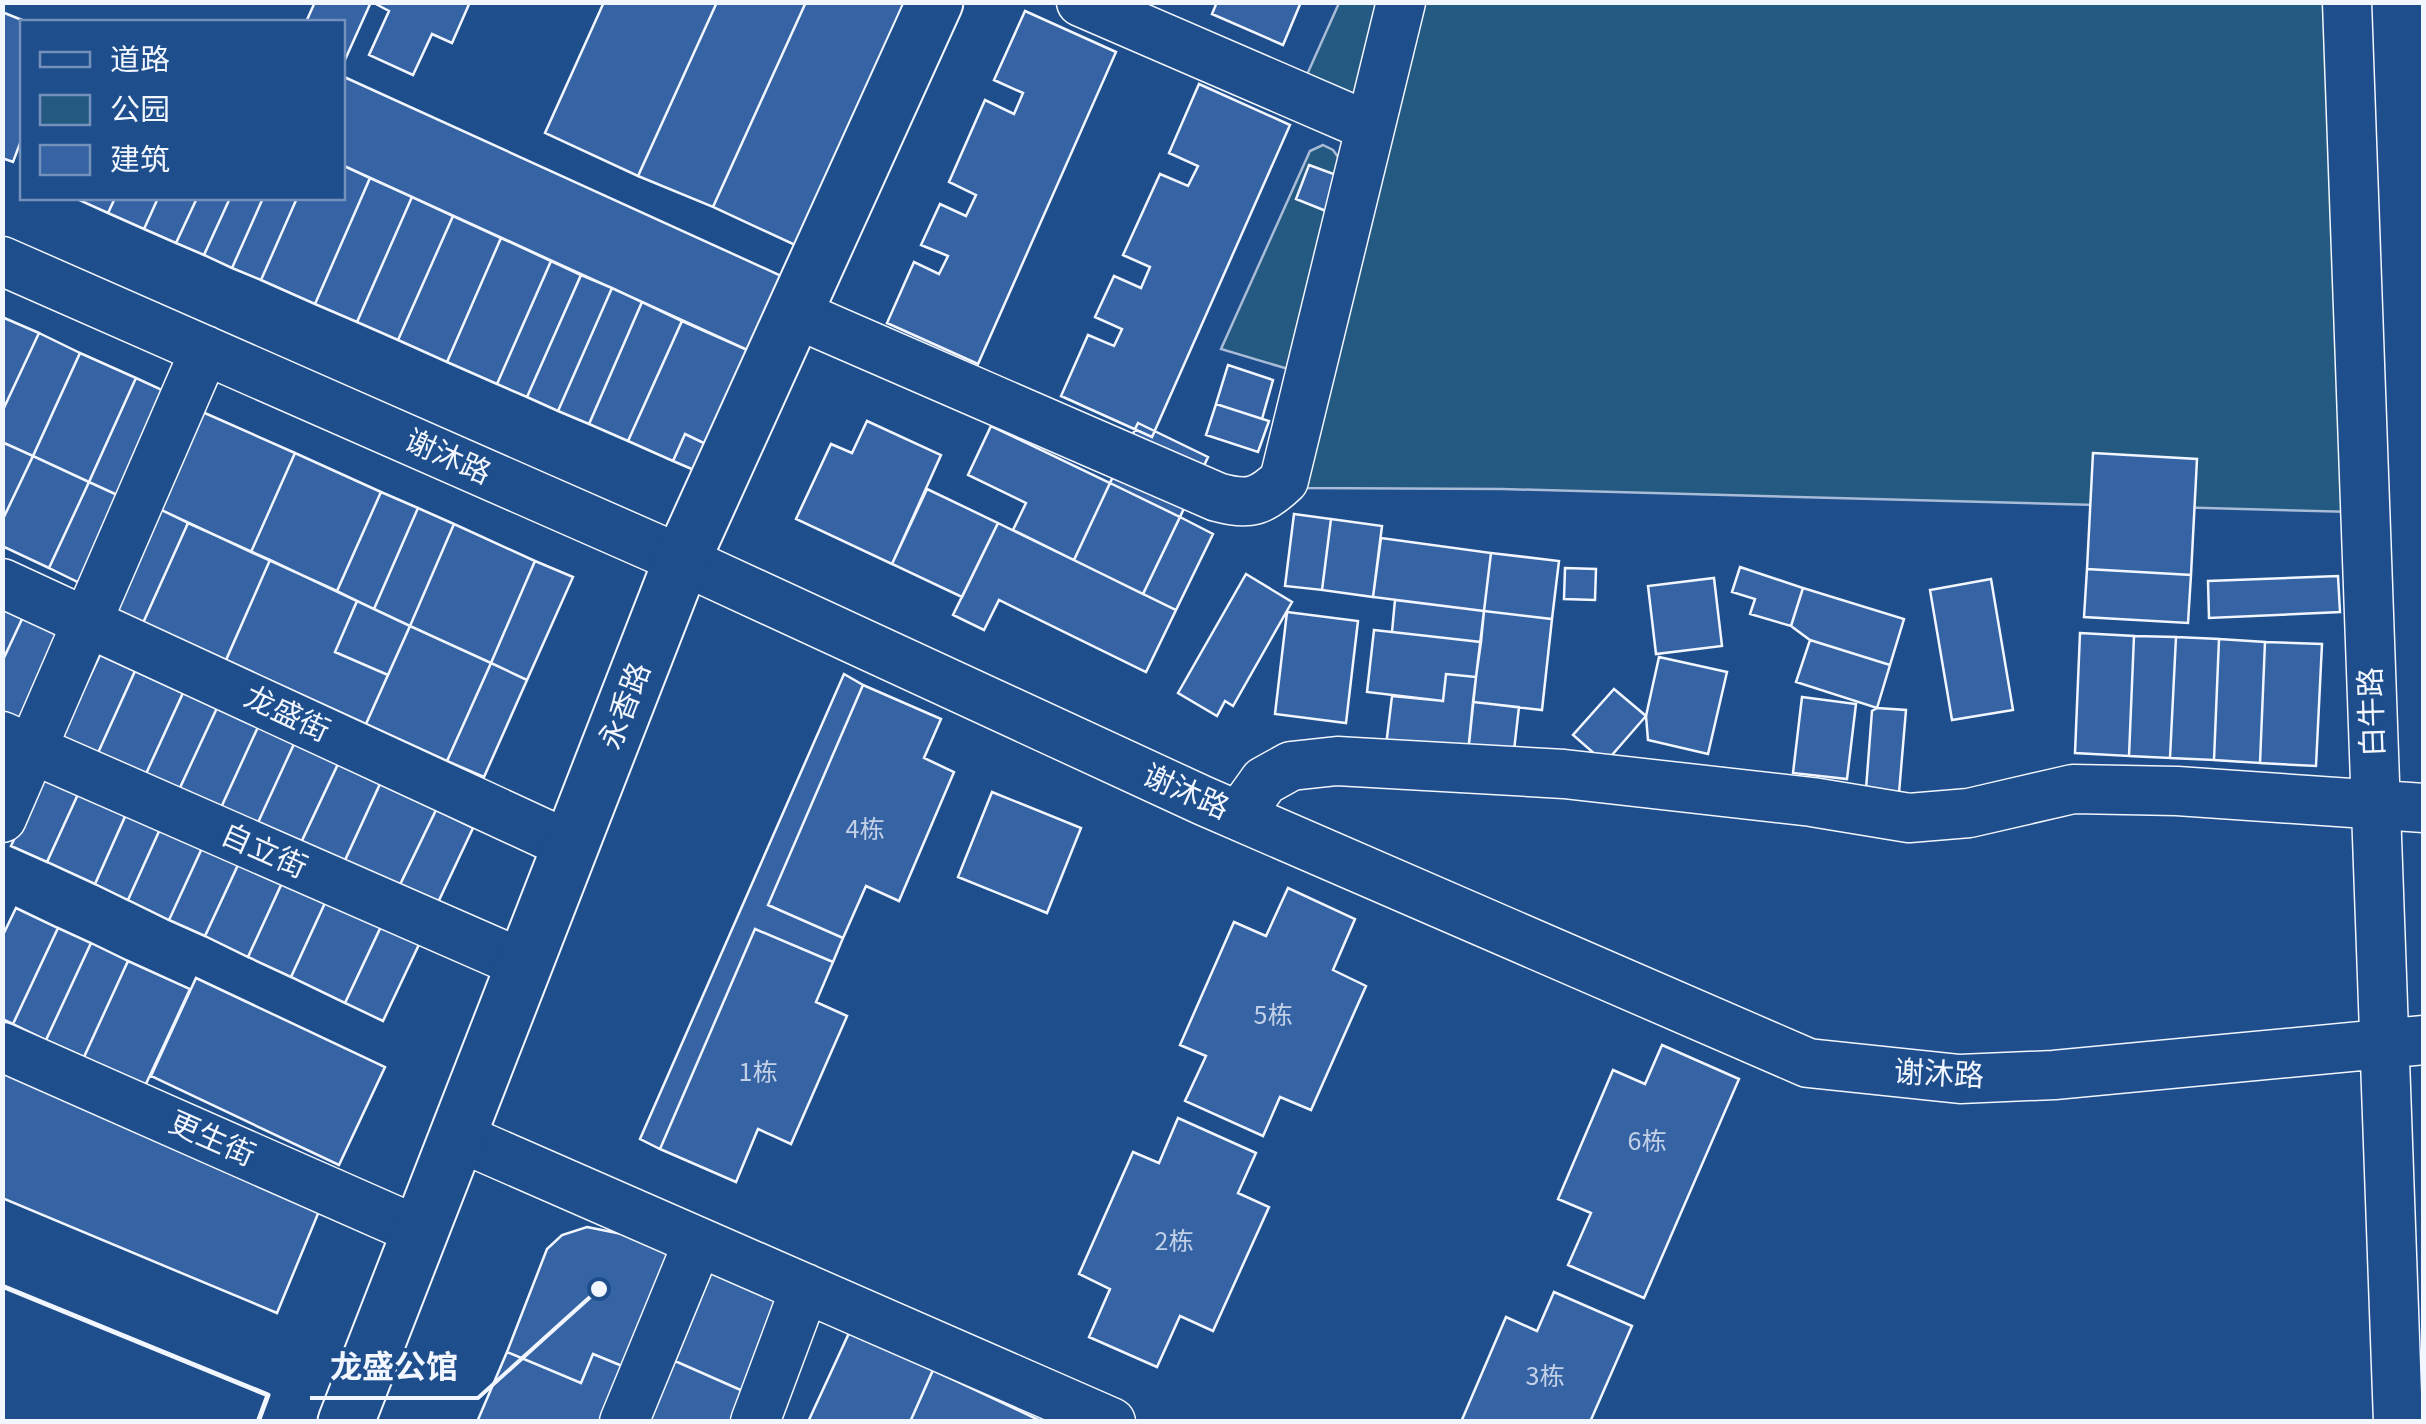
<svg xmlns="http://www.w3.org/2000/svg" width="2426" height="1424" viewBox="0 0 2426 1424" font-family="Georgia,'Noto Sans SC',serif">
  <rect width="100%" height="100%" fill="#1f4e8c"/>
  <path fill="#245a82" stroke="#a8bbd7" stroke-width="2.5" d="M1339,3h40l-25,98 -49,-22z
    M1422,3h944l-12,509 -852,-23 -201,-1z
    M1323,145l10,5 8,11 -53,208 -67,-20 89,-198z"/>
  <path fill="#3563a3" stroke="#f2f6ff" stroke-width="2.5" d="M315,2h56l-27,60 -2,-40h-36z
    M372,2h98l-18,41 -20,-9 -19,41 -44,-20 20,-44z
    M604,2h113l-79,174 -93,-43z
    M717,2h89l-93,205 -75,-31z
    M806,2h112l-112,248 -93,-43z
    M1217,2h84l-18,43 -71,-31z
    M1025,11l91,41 -138,312 -91,-41 27,-61 25,12 9,-18 -27,-11 19,-41 26,12 10,-21 -27,-13 36,-82 29,14 9,-21 -29,-13z
    M2,12l25,10h-5v116l-9,24 -11,-4z
    M342,76l446,203 -34,74 -412,-188z
    M1199,84l91,41 -138,312 -91,-41 27,-61 26,11 8,-17 -27,-12 19,-41 27,12 9,-21 -27,-12 37,-81 28,12 10,-20 -29,-13z
    M342,165l28,13 -55,126 -54,-24 36,-82h45z
    M1309,165l30,11 -13,35 -30,-12z
    M370,178l42,19 -55,125 -42,-18z
    M412,197l41,19 -55,124 -41,-18z
    M80,198h35l-7,15 -29,-13z
    M115,198h43l-14,31 -36,-16z
    M158,198h39l-21,45 -32,-14z
    M197,198h33l-26,57 -28,-12z
    M230,198h33l-31,70 -28,-13z
    M263,198h34l-36,82 -29,-12z
    M453,216l48,22 -54,124 -49,-22z
    M501,238l50,23 -54,123 -50,-22z
    M551,261l30,14 -54,122 -30,-13z
    M581,275l31,13 -54,123 -31,-14z
    M612,288l30,14 -53,122 -31,-13z
    M642,302l40,19 -54,120 -39,-17z
    M2,317l37,16 -37,79z
    M682,321l72,32 -42,94 -27,-13 -12,27 -45,-20z
    M39,333l41,20 -47,103 -31,-14v-30z
    M80,353l56,25 -47,104 -56,-26z
    M1228,365l45,15 -11,39 -46,-15z
    M136,378l37,17 -47,104 -37,-17z
    M1216,404l53,17 -11,31 -52,-17z
    M198,410l97,43 -44,99 -96,-45z
    M867,421l74,34 -49,109 -96,-45 35,-75 21,9z
    M1138,423l70,34 -28,60 -70,-34z
    M991,426l119,57 -36,77 -61,-30 13,-27 -58,-28z
    M685,434l27,13 -11,26 -28,-12z
    M2,442l31,14 -31,65z
    M295,453l86,39 -44,99 -86,-39z
    M2093,453l104,6 -6,116 -104,-6z
    M33,456l56,26 -40,86 -47,-22v-25z
    M89,482l37,17 -40,87 -37,-18z
    M1110,483l70,34 -37,77 -69,-34z
    M927,489l71,34 -36,74 -70,-33z
    M381,492l37,16 -44,101 -37,-18z
    M155,507l33,16 -45,100 -33,-16z
    M418,508l36,16 -44,102 -36,-17z
    M1294,514l37,5 -9,71 -37,-4z
    M1180,517l33,17 -37,76 -33,-16z
    M1331,519l51,7 -9,71 -51,-7z
    M188,523l82,37 -44,100 -83,-37z
    M998,523l178,87 -30,62 -147,-72 -15,30 -31,-15z
    M454,524l81,37 -44,102 -81,-37z
    M1381,538l110,15 -7,58 -111,-14z
    M1491,553l68,8 -7,58 -68,-8z
    M270,560l87,41 -22,51 53,23 -22,49 -140,-64z
    M535,561l38,16 -46,103 -36,-17z
    M1740,567l63,21 -12,38 -41,-12 5,-15 -23,-7z
    M1565,568l31,1 -1,31 -31,-1z
    M2087,569l104,6 -3,48 -104,-6z
    M1246,574l46,28 -59,104 -8,-5 -8,15 -39,-23z
    M2338,576l2,36 -131,6 -1,-37z
    M1714,578l8,68 -66,8 -8,-68z
    M1991,579l22,131 -61,10 -22,-130z
    M1803,588l101,31 -14,46 -80,-25 -19,-14z
    M1395,600l89,11 -3,31 -89,-10z
    M357,601l53,25 -22,49 -53,-23z
    M2,608l21,9 -21,45z
    M1484,611l68,8 -10,91 -69,-8z
    M1287,612l71,9 -12,102 -71,-9z
    M23,617l38,18 -40,85 -19,-9v-49z
    M410,626l81,37 -44,98 -81,-37z
    M1374,630l107,12 -5,35 -30,-3 -3,27 -76,-9z
    M2080,633l54,3 -5,120 -54,-3z
    M2134,636l42,1 -6,121 -41,-2z
    M2176,637l43,2 -5,121 -44,-2z
    M2219,639l46,3 -5,121 -46,-3z
    M1810,640l80,25 -13,43 -81,-26z
    M2265,642l57,2 -6,122 -56,-3z
    M100,655l35,16 -38,84 -36,-17z
    M1659,657l68,15 -19,82 -60,-14 -2,-24z
    M491,663l36,17 -43,97 -37,-16z
    M135,671l48,22 -38,83 -48,-21z
    M844,674l19,11 -95,220 75,33 -10,24 -78,-33 -95,220 -20,-10z
    M1446,674l30,3 -9,86 -82,-9 7,-58 51,5z
    M863,685l78,34 -17,39 30,14 -55,129 -33,-15 -23,52 -75,-33z
    M1614,689l32,27 -41,47 -32,-28z
    M183,693l34,15 -39,84 -33,-16z
    M1802,697l54,7 -9,75 -54,-6z
    M1473,702l46,5 -7,61 -45,-5z
    M217,708l41,19 -39,85 -41,-20z
    M1877,708l29,2 -8,95 -33,-3 7,-91z
    M258,727l36,17 -39,85 -36,-17z
    M294,744l44,20 -40,85 -43,-20z
    M49,763l36,16 -38,83 -36,-16z
    M338,764l42,20 -39,85 -43,-20z
    M85,779l47,22 -37,83 -48,-22z
    M380,784l56,26 -41,85 -54,-26z
    M992,792l89,36 -34,85 -89,-36z
    M132,801l34,15 -38,84 -33,-16z
    M436,810l37,18 -40,85 -38,-18z
    M166,816l42,19 -39,85 -41,-20z
    M208,835l36,17 -39,84 -36,-16z
    M244,852l43,20 -39,85 -43,-21z
    M287,872l43,20 -39,85 -43,-20z
    M1288,888l67,31 -22,51 33,16 -55,124 -31,-13 -17,39 -78,-35 21,-45 -26,-11 54,-123 32,14z
    M330,892l55,26 -40,85 -54,-26z
    M16,908l42,20 -45,96 -11,-5v-82z
    M385,918l38,18 -40,85 -38,-18z
    M58,928l33,15 -45,97 -33,-16z
    M755,929l78,33 -17,40 31,14 -56,128 -33,-15 -22,53 -76,-33z
    M91,943l37,18 -44,96 -38,-17z
    M128,961l62,28 -45,97 -61,-29z
    M196,978l189,89 -46,98 -188,-89z
    M1662,1045l77,34 -95,219 -76,-33 23,-52 -33,-14 55,-129 32,14z
    M2,1070l320,134 -45,109 -275,-115z
    M1178,1118l78,35 -18,40 31,14 -56,124 -33,-15 -23,51 -68,-30 21,-48 -31,-15 54,-122 26,11z
    M587,1227l35,7 56,24 -46,112 -39,-16 -12,29 -74,-31 40,-103 15,-14z
    M712,1271l78,33 -38,91 -77,-34z
    M1554,1292l78,34 -42,96h-129l45,-105 31,14z
    M850,1331l83,39 -23,52h-102z
    M507,1352l74,31 12,-29 39,16 -22,52h-133z
    M675,1361l77,34 -12,27h-92z
    M933,1370l108,51v1h-131z"/>
  <g fill="none" stroke-linecap="round" stroke-linejoin="round">
    <defs>
      <path id="minor" d="M1081,2l289,125
        M2347,2l51,1420
        M2,261l680,299 522,241 604,262 152,16 94,-4 370,-35
        M794,313l423,184c32,9 44,5 67,-17l117,-478
        M2,583l569,263
        M2,736l523,229
        M1239,816l25,-35 27,-15 46,-5 227,13 248,28 97,16 60,-5 104,-24 104,2 247,17
        M2,818l203,-468
        M2,1047l419,185
        M459,1137l652,285
        M624,1422l74,-180
        M755,1422l50,-134"/>
      <path id="major" d="M346,1422l336,-862 253,-558"/>
    </defs>
    <use href="#minor" stroke="#f2f6ff" stroke-width="51"/>
    <use href="#major" stroke="#f2f6ff" stroke-width="59"/>
    <use href="#minor" stroke="#1f4e8c" stroke-width="48"/>
    <use href="#major" stroke="#1f4e8c" stroke-width="55"/>
    <path stroke="#f2f6ff" stroke-width="5" d="M2,1286l266,109 -10,27"/>
  </g>
  <g text-anchor="middle" stroke-width="8" stroke-linejoin="round" paint-order="stroke">
    <g font-size="25" fill="#c3d1e8">
      <text x="865" y="838">4栋</text>
      <text x="1273" y="1024">5栋</text>
      <text x="758" y="1081">1栋</text>
      <text x="1647" y="1150">6栋</text>
      <text x="1174" y="1250">2栋</text>
      <text x="1545" y="1385">3栋</text>
    </g>
    <g font-size="30" fill="#f2f6ff" stroke="#1f4e8c">
      <text transform="translate(448 457) rotate(24)" y="10">谢沐路</text>
      <text transform="translate(625 706) rotate(-69)" y="10">永香路</text>
      <text transform="translate(2372 712) rotate(-92)" y="10">白牛路</text>
      <text transform="translate(287 714) rotate(25)" y="10">龙盛街</text>
      <text transform="translate(1186 792) rotate(24)" y="10">谢沐路</text>
      <text transform="translate(264 851) rotate(24)" y="10">自立街</text>
      <text transform="translate(1939 1074) rotate(3)" y="10">谢沐路</text>
      <text transform="translate(212 1139) rotate(24)" y="10">更生街</text>
    </g>
  </g>
  <path fill="none" stroke="#f2f6ff" stroke-width="4" d="M599 1289L478 1398H310"/>
  <circle fill="#f2f6ff" stroke="#1f4e8c" stroke-width="4" cx="599" cy="1289" r="10"/>
  <g font-size="32" text-anchor="middle" font-weight="bold" fill="#f2f6ff" stroke="#1f4e8c" stroke-width="8" stroke-linejoin="round" paint-order="stroke">
    <text x="394" y="1378">龙盛公馆</text>
  </g>
  <rect width="2426" height="1424" fill="none" stroke="#f2f6ff" stroke-width="10"/>
  <rect x="20" y="20" width="325" height="180" fill="#1f4e8c" stroke="#7391ba" stroke-width="2.5"/>
  <rect x="40" y="52" width="50" height="15" fill="#1f4e8c" stroke="#7391ba" stroke-width="2.5"/>
  <text x="110" y="70" font-size="30" fill="#f2f6ff">道路</text>
  <rect x="40" y="95" width="50" height="30" fill="#245a82" stroke="#7391ba" stroke-width="2.5"/>
  <text x="110" y="120" font-size="30" fill="#f2f6ff">公园</text>
  <rect x="40" y="145" width="50" height="30" fill="#3563a3" stroke="#7391ba" stroke-width="2.5"/>
  <text x="110" y="170" font-size="30" fill="#f2f6ff">建筑</text>
</svg>
